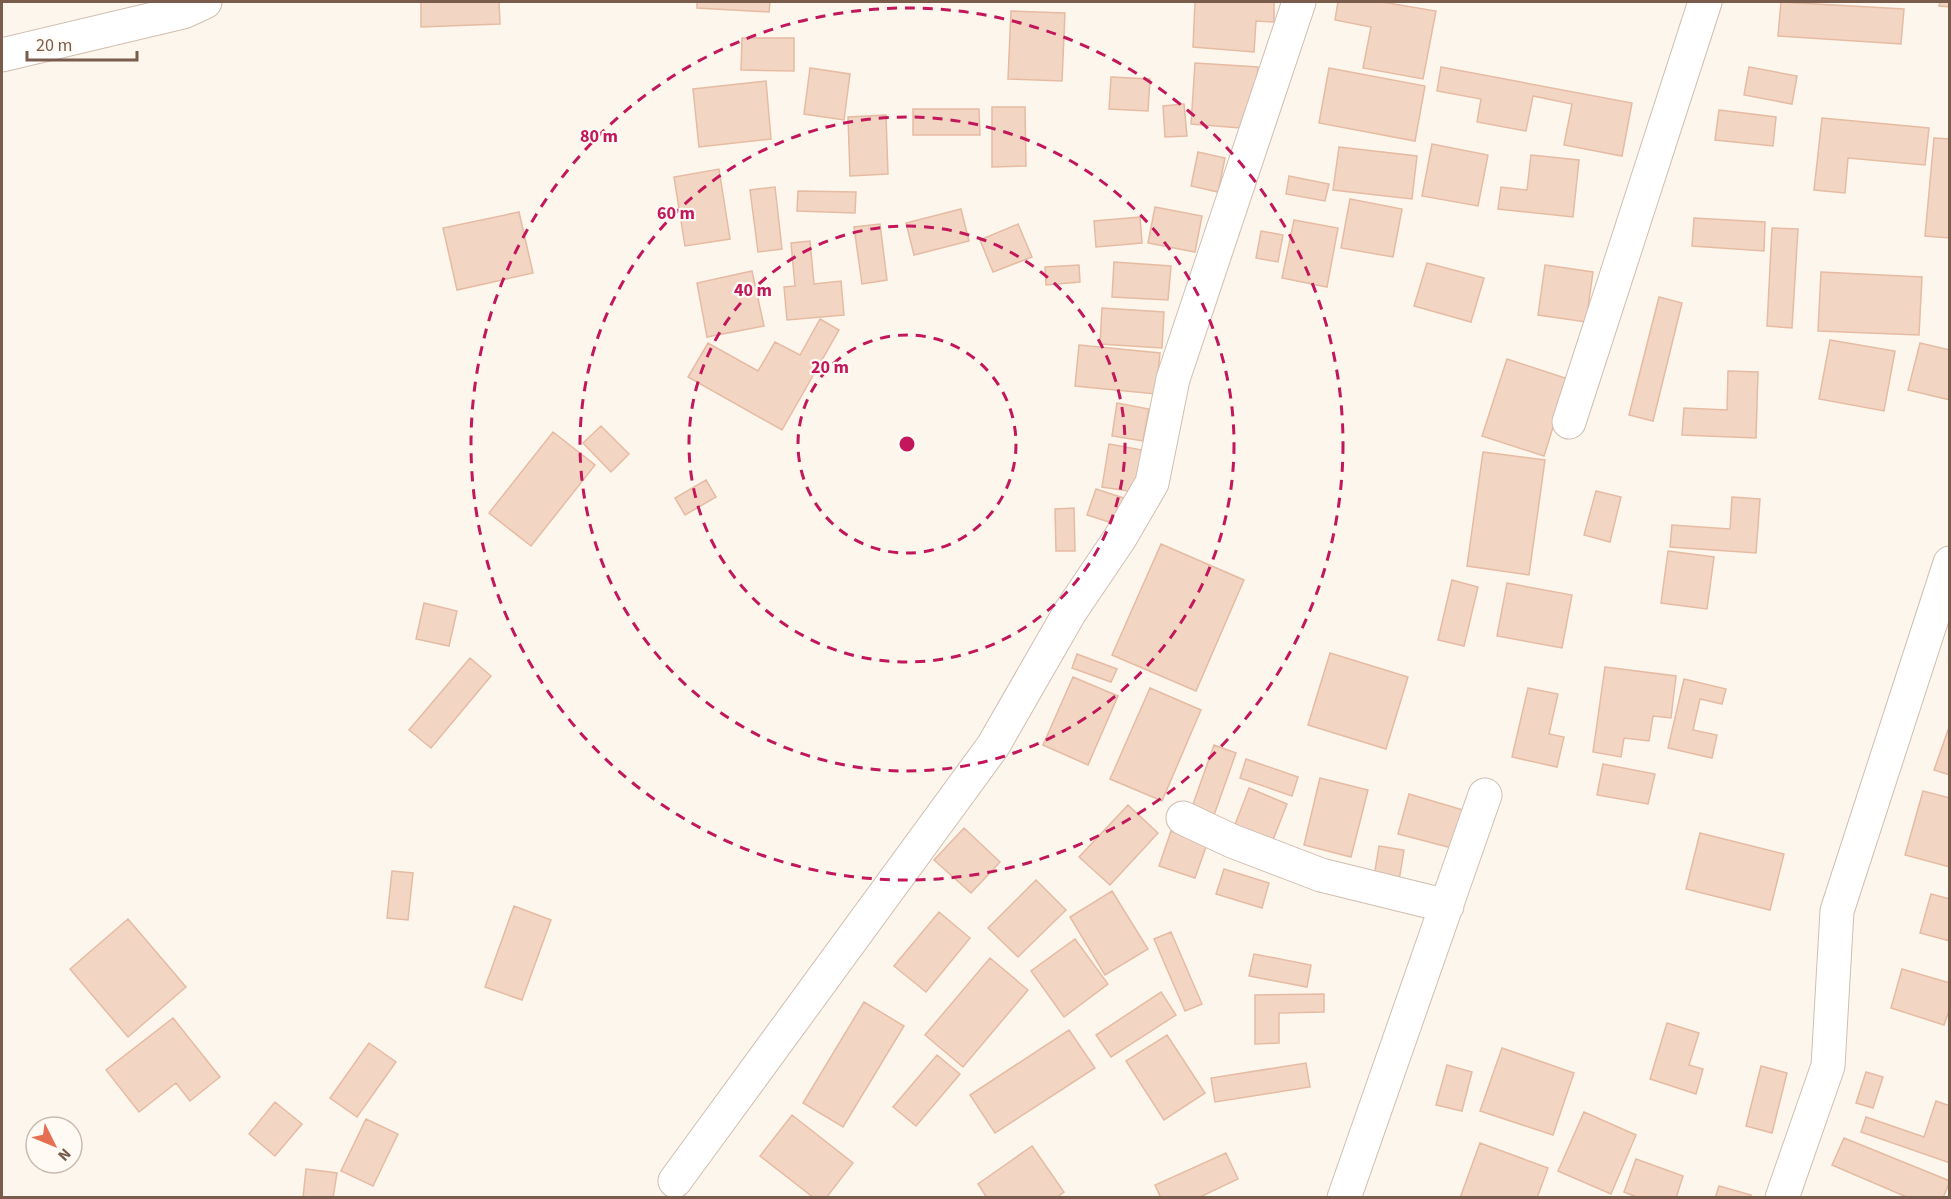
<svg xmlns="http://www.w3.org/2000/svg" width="1951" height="1199" viewBox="0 0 1951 1199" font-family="'Source Sans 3',sans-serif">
  <rect width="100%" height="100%" fill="#fdf6ec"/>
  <path fill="#f3d5c3" stroke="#e6bba3" stroke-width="1.5" d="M421,2h78l1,22 -79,3z
    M697,2h73l-1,10 -72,-4z
    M1195,2h79v20l-18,-1 -2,31 -61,-5z
    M1338,2h44l54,9 -13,68 -60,-11 8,-41 -36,-7z
    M1781,2l123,7 -3,35 -123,-8z
    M1940,2h10v5l-11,-1z
    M1011,11l54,2 -3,68 -54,-2z
    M742,38h52v33l-53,-1z
    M1195,63l63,4 -5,62 -62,-5z
    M1441,67l191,36 -10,53 -58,-11 8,-41 -39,-8 -7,35 -49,-9 4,-23 -44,-8z
    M1749,67l48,9 -5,28 -48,-9z
    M810,68l40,6 -6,46 -40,-6z
    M1329,68l96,18 -10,55 -96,-18z
    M1111,77l39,2 -2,32 -39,-2z
    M766,81l5,58 -72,8 -6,-58z
    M1184,104l3,32 -22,1 -2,-31z
    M992,107h33l1,59 -34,1z
    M913,109h66l1,26h-67z
    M1719,110l57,7 -3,29 -58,-6z
    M886,115l2,59 -38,2 -2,-59z
    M1822,118l107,10 -4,37 -77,-7 -3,35 -31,-3z
    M1934,138l16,1v99l-25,-2z
    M1432,144l56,11 -10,51 -56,-10z
    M1339,147l78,9 -5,43 -79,-9z
    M1198,152l27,6 -7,34 -27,-6z
    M1531,155l48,5 -6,57 -75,-8 3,-22 26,3z
    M719,169l11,70 -45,7 -11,-69z
    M1289,176l40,8 -4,17 -39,-7z
    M775,187l7,62 -24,3 -8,-62z
    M798,191l58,1 -1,21 -58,-2z
    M1350,199l52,10 -9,48 -52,-9z
    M1155,207l47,9 -7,36 -47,-9z
    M961,209l8,32 -55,14 -8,-32z
    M519,212l14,61 -76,17 -14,-62z
    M1140,217l2,26 -46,4 -2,-26z
    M1694,218l71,4 -1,29 -72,-5z
    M1294,220l44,8 -11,59 -45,-9z
    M880,224l7,56 -25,4 -8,-57z
    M1018,224l14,33 -39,15 -13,-32z
    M1772,228l26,1 -6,99 -25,-2z
    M1261,231l22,4 -5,27 -22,-4z
    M810,241l4,43 27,-3 3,34 -57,5 -3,-33 11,-1 -4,-43z
    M1114,262l57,4 -3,34 -56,-3z
    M1427,263l57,15 -13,44 -57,-16z
    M1079,265l1,17 -34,3 -1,-18z
    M1545,265l48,7 -7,50 -48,-7z
    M752,271l12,55 -57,11 -10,-54z
    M1821,272l101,5 -3,58 -101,-4z
    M1659,297l23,6 -29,118 -24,-6z
    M1102,308l62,4 -2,36 -62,-4z
    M820,319l19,11 -57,100 -94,-53 20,-34 50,28 17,-29 25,13z
    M1830,340l65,11 -11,60 -65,-12z
    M1920,343l30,7v50l-42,-10z
    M1079,345l81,8 -4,41 -81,-8z
    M1507,359l61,20 -24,77 -62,-20z
    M1728,371l30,1 -2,66 -74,-3 2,-27 43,2z
    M1117,403l32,6 -6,32 -31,-5z
    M601,426l28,28 -18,18 -28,-29z
    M553,432l42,33 -64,81 -42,-33z
    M1109,444l33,6 -7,42 -33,-5z
    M1483,452l62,8 -16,115 -62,-9z
    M706,480l10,17 -31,18 -10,-17z
    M1096,489l34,11 -8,26 -35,-11z
    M1596,491l25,6 -11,45 -26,-7z
    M1732,497l28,2 -4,54 -86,-6 2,-22 58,4z
    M1074,508l1,43h-19l-1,-42z
    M1161,544l83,36 -48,111 -84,-36z
    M1668,551l46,6 -7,52 -46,-6z
    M1452,580l26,7 -14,59 -26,-6z
    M1507,583l65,12 -10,53 -65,-12z
    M424,603l33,8 -8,35 -33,-7z
    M1330,653l78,24 -22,72 -78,-24z
    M1077,654l40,15 -6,13 -39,-14z
    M470,658l21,18 -60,72 -22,-18z
    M1605,667l71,9 -5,42 -18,-2 -4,25 -25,-3 -3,19 -28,-5z
    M1073,677l45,19 -30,69 -45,-20z
    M1684,679l42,10 -4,15 -22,-5 -7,31 24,5 -5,23 -44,-10z
    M1150,688l51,22 -39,91 -52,-22z
    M1528,688l30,6 -9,40 15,3 -7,30 -45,-10z
    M1948,730l2,1v44l-16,-5z
    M1214,745l22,8 -23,65 -22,-8z
    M1246,759l52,18 -6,19 -52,-18z
    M1603,764l52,10 -7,30 -51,-9z
    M1320,778l48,12 -17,67 -47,-12z
    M1249,788l38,16 -16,41 -38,-15z
    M1923,791l27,7v69l-45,-12z
    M1409,794l54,16 -11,38 -54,-14z
    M1128,805l30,28 -48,52 -31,-28z
    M964,828l36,34 -29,31 -37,-33z
    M1171,831l36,13 -12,34 -36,-12z
    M1700,833l84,21 -14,56 -84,-21z
    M1379,846l25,4 -5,31 -25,-4z
    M1224,869l45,14 -7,25 -46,-14z
    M392,871l21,2 -5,47 -21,-2z
    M1036,880l30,30 -48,47 -30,-29z
    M1112,891l36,58 -43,26 -35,-58z
    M1931,894l19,5v42l-30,-8z
    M514,906l37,14 -29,80 -37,-13z
    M939,912l31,26 -44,54 -32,-26z
    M128,919l58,68 -58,50 -58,-68z
    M1171,932l31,72 -17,7 -31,-72z
    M1075,939l33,45 -44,33 -33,-46z
    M1254,954l57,11 -4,22 -58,-11z
    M990,958l38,32 -65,77 -38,-32z
    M1902,969l48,14v25l-6,17 -53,-17z
    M1161,992l15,23 -65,42 -15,-22z
    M1324,994v18l-45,1v30l-24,1v-49z
    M864,1002l40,24 -61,101 -40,-24z
    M173,1018l47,59 -30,24 -14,-18 -37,29 -33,-42z
    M1667,1023l32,10 -10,32 14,4 -7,25 -46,-15z
    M1069,1030l26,38 -100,65 -25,-38z
    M1167,1035l38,58 -41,27 -38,-59z
    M369,1043l27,19 -39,55 -27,-19z
    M1502,1048l72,25 -21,62 -73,-24z
    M937,1055l23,19 -44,52 -23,-19z
    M1306,1063l4,24 -95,15 -4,-24z
    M1447,1065l25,7 -10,39 -26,-6z
    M1761,1066l26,7 -15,60 -26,-7z
    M1866,1072l17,5 -10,31 -17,-5z
    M1936,1101l14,5v57l-89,-31 5,-15 58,20z
    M275,1102l27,22 -27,32 -26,-22z
    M1584,1112l52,23 -25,59 -53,-23z
    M792,1115l61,48 -27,35h-12l-54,-42z
    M366,1119l32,15 -25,52 -32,-15z
    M1844,1138l106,43 -7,17h-34l-77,-33z
    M1480,1143l68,25 -11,30h-77z
    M1032,1146l32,46 -8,6h-69l-9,-14z
    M1226,1153l12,26 -40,19h-37l-6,-13z
    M1636,1159l47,17 -7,22h-37l-15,-6z
    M306,1169l31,4 -4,25h-30z
    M1719,1186l32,9 -1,3h-35z"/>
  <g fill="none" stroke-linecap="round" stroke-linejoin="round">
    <defs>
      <path id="minor" d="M2,55l181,-43 22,-10
        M1569,422l136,-420
        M1183,818l49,23 89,34 126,31
        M675,1181l318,-435 77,-134 50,-74 32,-55 21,-104 126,-377
        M1344,1198l141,-403
        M1782,1198l46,-132 9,-155 113,-348"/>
    </defs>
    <use href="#minor" stroke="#d1beb0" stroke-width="35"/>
    <use href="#minor" stroke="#fff" stroke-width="33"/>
  </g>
  <g fill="none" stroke="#c2185b" stroke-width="3" stroke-dasharray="10 8">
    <circle cx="907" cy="444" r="109"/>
    <circle cx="907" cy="444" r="218"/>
    <circle cx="907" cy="444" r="327"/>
    <circle cx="907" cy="444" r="436"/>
  </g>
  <circle cx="907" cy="444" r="9" fill="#c2185b" stroke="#fffaf3" stroke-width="3"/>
  <g font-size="18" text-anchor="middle" font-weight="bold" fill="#c2185b" stroke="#fffaf3" stroke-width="4.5" stroke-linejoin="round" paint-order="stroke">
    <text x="599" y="142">80 m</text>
    <text x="676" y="219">60 m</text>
    <text x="753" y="296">40 m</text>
    <text x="830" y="373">20 m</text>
  </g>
  <rect width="1951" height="1199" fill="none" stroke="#7a5c4d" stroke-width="6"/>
  <g transform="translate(54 1145) rotate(133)"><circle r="28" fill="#fffaf3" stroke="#cabbb1" stroke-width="1.5"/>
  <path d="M0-4.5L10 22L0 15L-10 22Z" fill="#e76f51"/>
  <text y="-9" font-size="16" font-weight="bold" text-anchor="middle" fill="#7a5c4d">N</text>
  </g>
  <path d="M27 51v9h110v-9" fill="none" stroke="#7a5c4d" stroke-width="3"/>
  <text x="36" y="51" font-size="18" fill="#7a5c4d" stroke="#fffaf3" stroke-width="4.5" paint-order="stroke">20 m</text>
</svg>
